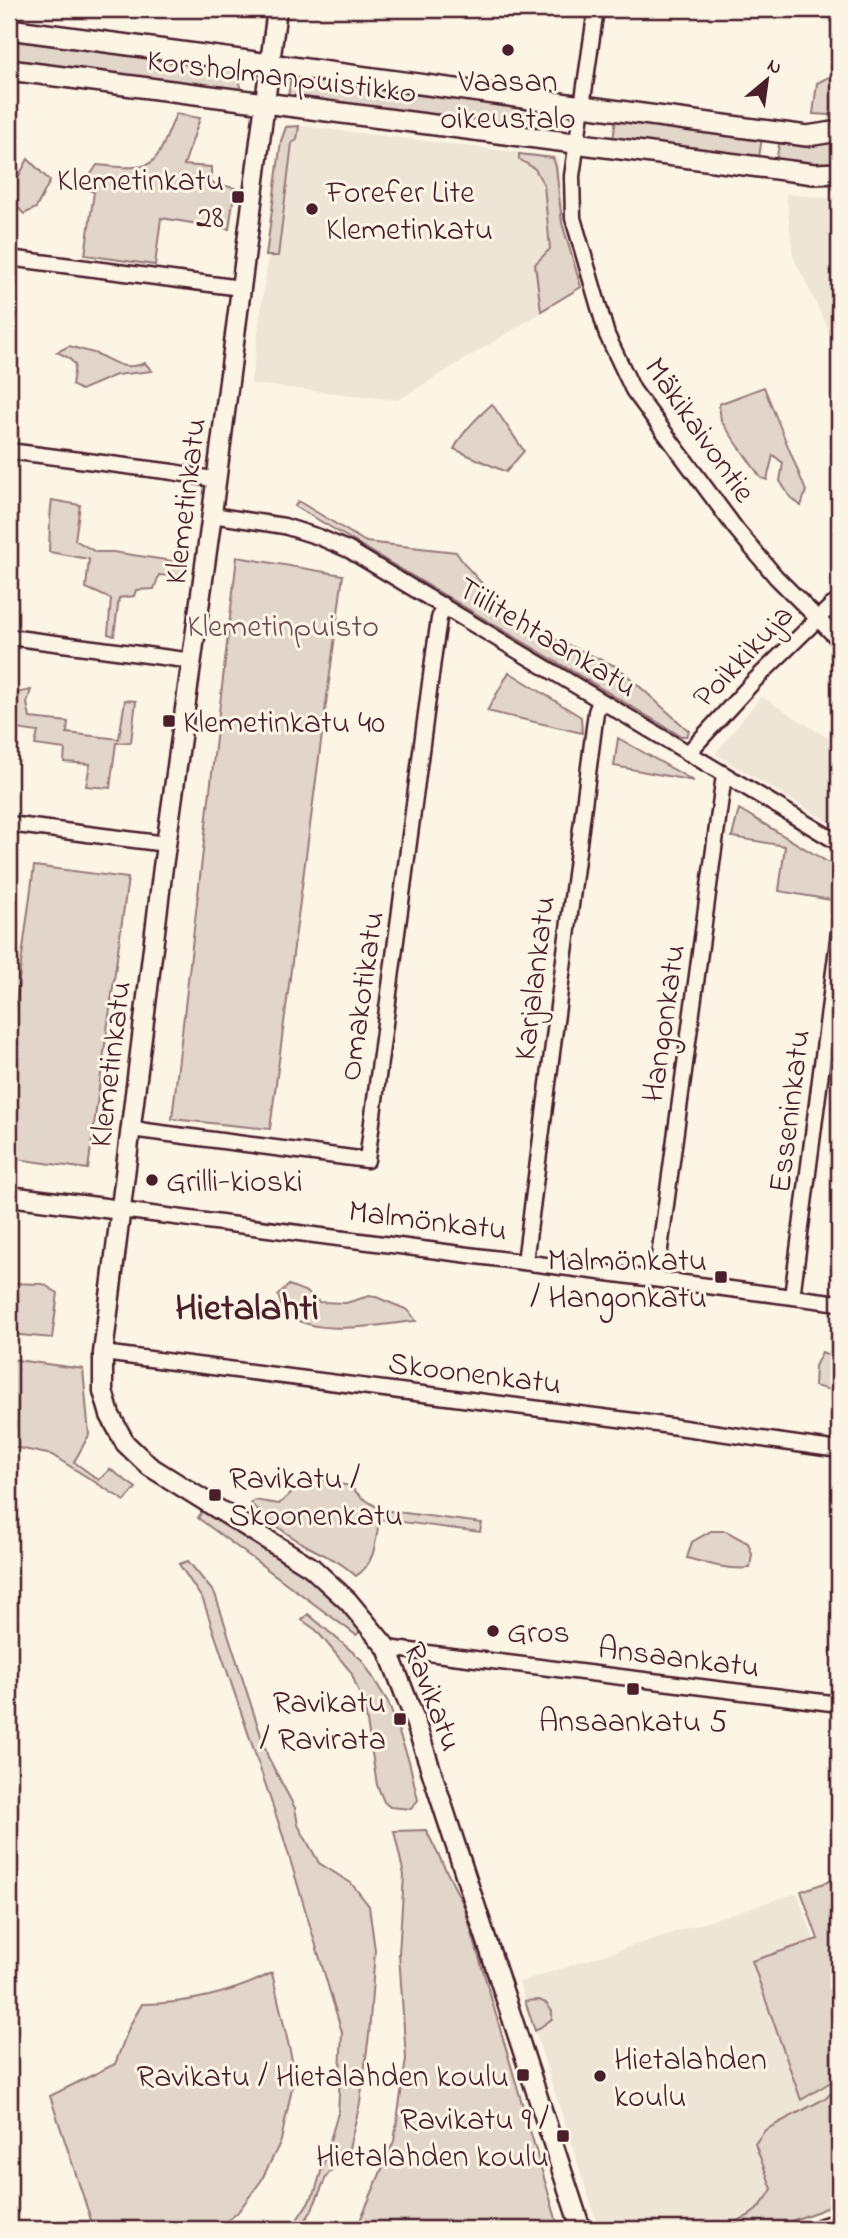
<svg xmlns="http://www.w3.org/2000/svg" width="848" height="2238" viewBox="0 0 848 2238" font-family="'Indie Flower',sans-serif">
  <rect width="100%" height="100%" fill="#fcf5e5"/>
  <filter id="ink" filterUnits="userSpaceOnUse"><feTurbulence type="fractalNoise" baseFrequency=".0143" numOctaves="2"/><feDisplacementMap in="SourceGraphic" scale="14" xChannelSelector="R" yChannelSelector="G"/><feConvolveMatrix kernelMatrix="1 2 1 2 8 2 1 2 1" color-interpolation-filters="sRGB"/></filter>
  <g filter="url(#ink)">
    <path fill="#eee5d7" d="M286,124l272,33 6,65 19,65 -185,113 -147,-16z
      M786,194l53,5v152l-46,-95z
      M761,696l78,49v83l-124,-74z
      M797,1893l42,114v199l-70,23h-170l-80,-247z"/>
    <path fill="#e2d5ca" stroke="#967a7a" stroke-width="2" d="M9,40l233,30 -3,23 -230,-30z
      M839,72v41l-9,2 -17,-1 4,-31z
      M291,76l262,33 -3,21 -262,-33z
      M176,114l24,4 -16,47 27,2v16l24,5 -6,41 -68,-11 -6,47 -70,-10 9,-63 -5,-2 2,-16 6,-9c61,6 56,4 79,-51z
      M616,118l146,19 -3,21 -146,-18z
      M299,126l-2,14 -5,3 -14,113h-12l15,-115 5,-14z
      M780,140c20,3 39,6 59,0v22l-12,4 -51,-5z
      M519,154l34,4 3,9 6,56 19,64 -40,24 -6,-47 15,-15 -6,-64 -9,-16 -16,-10z
      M28,159l22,22 -14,27 -12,6 -15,-16v-4z
      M69,346c9,3 19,5 28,8 19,9 26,17 48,9l7,8 -36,4 -35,15 -9,-5 3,-20 -6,-7 -12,-6z
      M764,387l42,104 -5,15 -11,-9 -10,-16 3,-18 -10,-8 -6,25 -6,-2 -40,-57 -2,-17z
      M492,404l32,47 -18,21 -52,-23c9,-18 23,-31 38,-45z
      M52,500l28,5 -5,35 21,12h17l73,11 -2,14 -25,-2 -5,14 -18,1 -2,6 -15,2 -5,38 -6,-2 3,-35 -25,-11 3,-29 -40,-7c1,-18 0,-35 3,-52z
      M298,501l68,41 90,10 9,13 53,58 100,44 71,64 -2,5h-6l-386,-230z
      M237,557l106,18 -73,554 -98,-10z
      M509,672l72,45 1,16 -95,-22z
      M31,690l-4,13 3,15 38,4 -1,11 52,6 6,-39 11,1 -5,41 -15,1 -6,45 -24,-2 4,-22 -26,-2 1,-13 -30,-4 3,-13 -29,-4v-27h4l2,-8z
      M618,738l76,43 -80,-15z
      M739,809l100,60 -2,32 -58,-10 6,-45 -53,-9z
      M34,866l94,12 -40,291 -79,-11v-103z
      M9,1283l34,1 15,9 -6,45 -43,-4z
      M289,1285l18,7 12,10 27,1 23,-7 7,1 32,13 8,11c-35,3 -100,17 -129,-7 -5,-4 -7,-13 -9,-19z
      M822,1352l17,8v32l-25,-6 1,-20z
      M9,1359l74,10 6,66 -15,27 25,18 11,-11 26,19 -11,13 -73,-46 -43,-9z
      M314,1479l36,7 11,11 21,13 100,13 -2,9 -101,-13c-3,20 -3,44 -23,57 -17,-16 -27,-18 -47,-29 -20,-11 -42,-27 -58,-43l3,-4 25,4 13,-12z
      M202,1511c34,20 69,40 101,63 22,16 40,37 58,57l-5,4 -158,-117z
      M711,1531h15l22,12 4,11 -2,14c-22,2 -42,-4 -63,-10l5,-16z
      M188,1561l27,33 53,163 27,51 3,17 21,38 32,20 18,23 6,44 -6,85 -9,68 -11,45 -23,29 -15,35 -12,17h-8l24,-37 23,-79 4,-81 -59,-196 -80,-236 -24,-36z
      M308,1614l54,46 26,42 21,59 9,39 -7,9 -21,-2 -6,-5 -7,-17 -12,-76 -14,-37 -35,-42 -14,-10z
      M426,1830l38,76 95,323h-205l5,-6 35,-82 12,-82 -7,-105 5,-79 -10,-44z
      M839,1878v120l-9,-24 9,27v76l-38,23 -49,-139 66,-22 -17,-48z
      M272,1973l23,100 -14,68 -20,40 -24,32 -20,16h-123l-44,-133 65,-32 15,-39 12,-21c44,0 91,-11 130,-31z
      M539,2000l7,3 6,8v8l-17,12 -10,-30z
      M839,2086v113l-20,12 -50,18h-57c31,-10 43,-10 60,-40l-17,-45 10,-14 61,-32z"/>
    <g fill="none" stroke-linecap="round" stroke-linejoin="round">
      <defs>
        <path id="minor" d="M596,9l-24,167 1,42 34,117 26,55 103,139 40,48 63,63
          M9,258l232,30
          M9,451l164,21 44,8
          M212,515l72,11 35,11 30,13 490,293
          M9,637l184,24
          M688,753l66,-72 77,-75 8,-5
          M9,824l157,20
          M131,1129l236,31 67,-507 5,-34 4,-14
          M121,1210l718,93
          M525,1262l71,-550 4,-11
          M656,1279l68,-504
          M792,1297l47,-365
          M103,1353l539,69 197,28
          M387,1648l452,56"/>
        <path id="tertiary" d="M277,9l-67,520 -47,338 -60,486v38l7,24 15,28 24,23 162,101 37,34 39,47 26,67 168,514
          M9,1196l112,14"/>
        <path id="secondary" d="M9,29l798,107 32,-5
          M9,70l805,104 25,-1
          M821,2229l18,-6"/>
      </defs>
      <use href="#minor" stroke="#4a1f2b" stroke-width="19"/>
      <use href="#tertiary" stroke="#4a1f2b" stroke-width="23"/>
      <use href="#secondary" stroke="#4a1f2b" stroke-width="24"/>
      <use href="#minor" stroke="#fcf5e5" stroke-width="14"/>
      <use href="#tertiary" stroke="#fcf5e5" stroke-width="18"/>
      <use href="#secondary" stroke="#fcf5e5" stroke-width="19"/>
    </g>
  </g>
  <g fill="#4a1f2b" stroke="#fcf5e5" stroke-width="2.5">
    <circle cx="508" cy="50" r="7"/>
    <rect x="231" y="190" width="14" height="14" rx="3.5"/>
    <circle cx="312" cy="209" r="7"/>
    <rect x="162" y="714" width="14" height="14" rx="3.5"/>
    <circle cx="152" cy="1180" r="7"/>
    <rect x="714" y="1270" width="14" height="14" rx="3.5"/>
    <rect x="208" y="1488" width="14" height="14" rx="3.5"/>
    <circle cx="493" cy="1631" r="7"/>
    <rect x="626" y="1682" width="14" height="14" rx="3.5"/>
    <rect x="393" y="1712" width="14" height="14" rx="3.5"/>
    <rect x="516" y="2068" width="14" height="14" rx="3.5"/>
    <circle cx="600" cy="2076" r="7"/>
    <rect x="556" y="2129" width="14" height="14" rx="3.5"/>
  </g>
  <g text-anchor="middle" stroke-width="6" stroke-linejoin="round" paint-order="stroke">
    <g font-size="32" fill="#4a1f2b" stroke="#fcf5e5">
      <text transform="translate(282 75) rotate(7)" y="11">Korsholmanpuistikko</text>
      <text transform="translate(701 429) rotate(55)" y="11">Mäkikaivontie</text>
      <text transform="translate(184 501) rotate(-83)" y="11">Klemetinkatu</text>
      <text transform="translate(548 636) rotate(31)" y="11">Tiilitehtaankatu</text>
      <text transform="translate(742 655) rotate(-46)" y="11">Poikkikuja</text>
      <text transform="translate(533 978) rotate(-83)" y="11">Karjalankatu</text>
      <text transform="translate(360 996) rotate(-82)" y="11">Omakotikatu</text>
      <text transform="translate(662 1023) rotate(-82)" y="11">Hangonkatu</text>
      <text transform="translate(109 1064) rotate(-83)" y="11">Klemetinkatu</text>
      <text transform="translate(788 1111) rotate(-83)" y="11">Esseninkatu</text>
      <text transform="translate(428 1219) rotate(7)" y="11">Malmönkatu</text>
      <text transform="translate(475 1372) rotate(7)" y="11">Skoonenkatu</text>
      <text transform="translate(679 1656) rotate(7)" y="11">Ansaankatu</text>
      <text transform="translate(434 1696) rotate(69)" y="11">Ravikatu</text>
    </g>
    <g font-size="32" fill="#4a1f2b" stroke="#fcf5e5" text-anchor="start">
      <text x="508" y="91" text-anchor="middle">Vaasan<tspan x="508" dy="37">oikeustalo</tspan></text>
      <text x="224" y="190" text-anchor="end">Klemetinkatu<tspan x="224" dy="37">28</tspan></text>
      <text x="326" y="202">Forefer Lite<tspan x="326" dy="37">Klemetinkatu</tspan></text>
      <text x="183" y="732">Klemetinkatu 40</text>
      <text x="166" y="1191">Grilli-kioski</text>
      <text x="707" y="1270" text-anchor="end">Malmönkatu<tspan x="707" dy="37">/ Hangonkatu</tspan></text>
      <text x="229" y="1488">Ravikatu /<tspan x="229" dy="37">Skoonenkatu</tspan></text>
      <text x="507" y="1642">Gros</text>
      <text x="386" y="1712" text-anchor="end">Ravikatu<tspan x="386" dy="37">/ Ravirata</tspan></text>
      <text x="633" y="1731" text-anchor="middle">Ansaankatu 5</text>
      <text x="614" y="2069">Hietalahden<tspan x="614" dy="37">koulu</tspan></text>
      <text x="509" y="2086" text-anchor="end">Ravikatu / Hietalahden koulu</text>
      <text x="549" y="2129" text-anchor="end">Ravikatu 9 /<tspan x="549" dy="37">Hietalahden koulu</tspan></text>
    </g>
    <g font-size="32" fill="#704c53" stroke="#fcf5e5">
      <text x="283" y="636">Klemetinpuisto</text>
    </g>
    <g font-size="38" font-weight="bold" fill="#4a1f2b" stroke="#fcf5e5">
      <text x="247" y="1319">Hietalahti</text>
    </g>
  </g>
  <rect width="848" height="2238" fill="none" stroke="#fcf5e5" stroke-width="35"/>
  <rect x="18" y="18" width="813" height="2203" fill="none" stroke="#4a1f2b" stroke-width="2.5" filter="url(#ink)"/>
  <g transform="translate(767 80) rotate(29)" stroke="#fcf5e5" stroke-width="5" paint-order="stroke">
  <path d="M0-5L12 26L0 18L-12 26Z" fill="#4a1f2b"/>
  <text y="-10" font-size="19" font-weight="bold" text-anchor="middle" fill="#4a1f2b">N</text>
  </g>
</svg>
